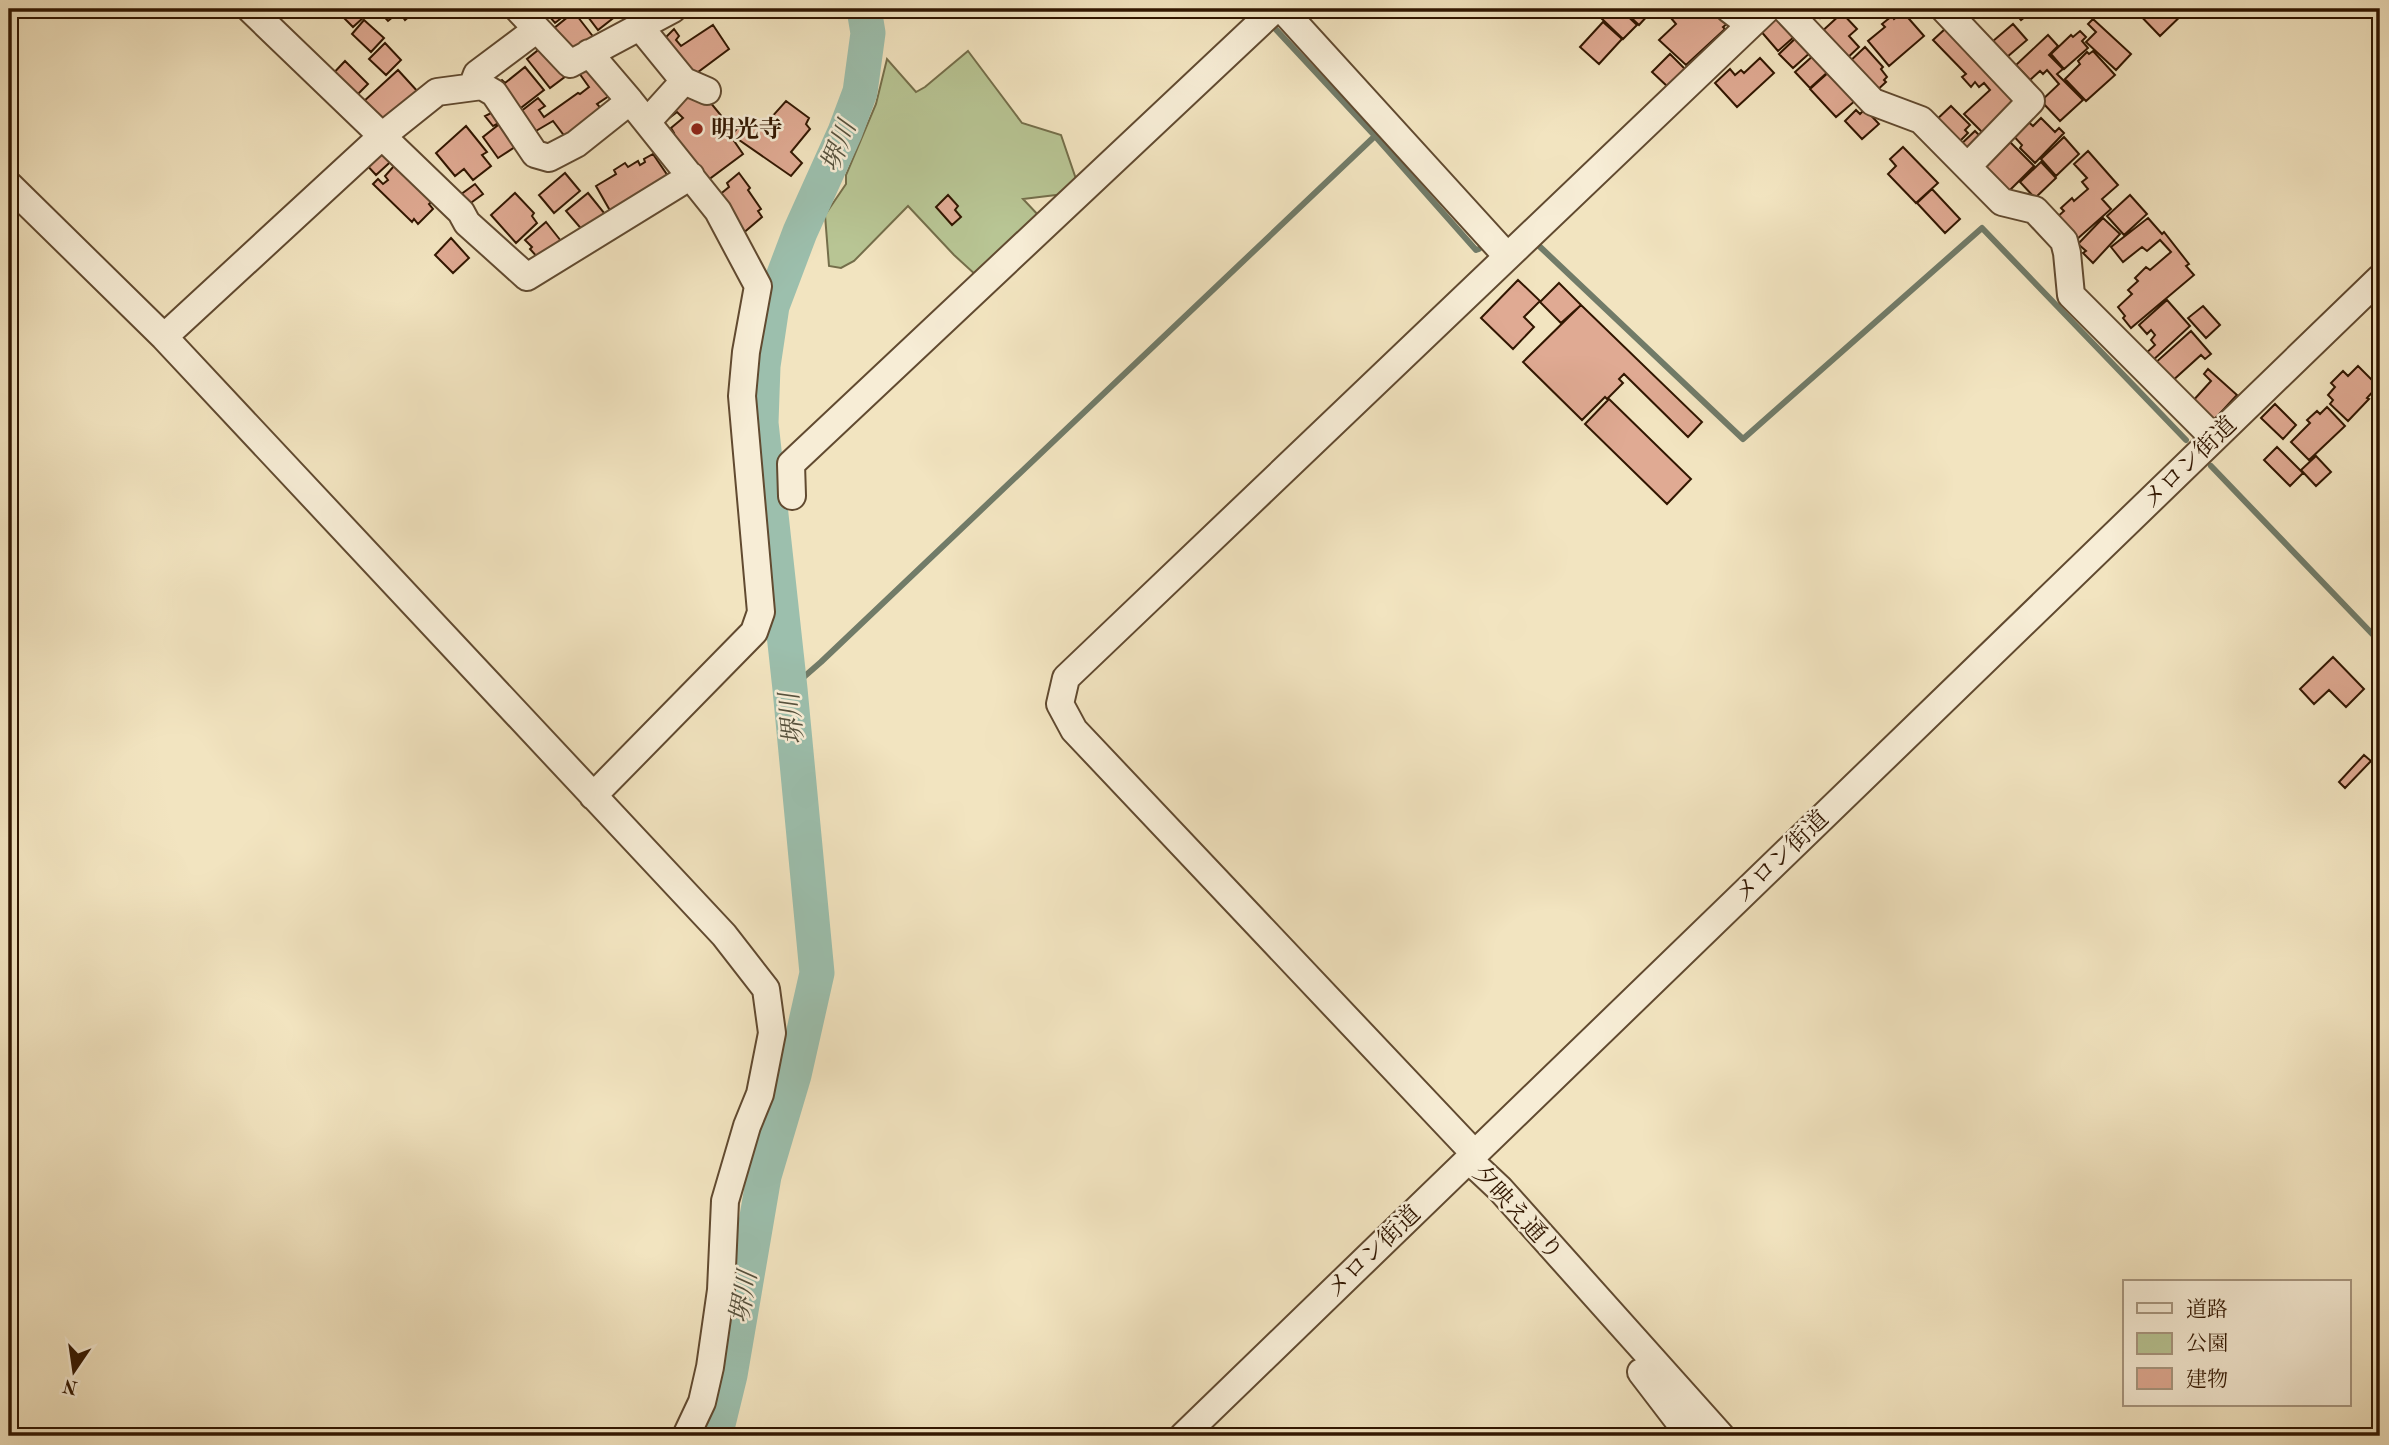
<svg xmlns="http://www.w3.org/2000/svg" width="2389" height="1445" viewBox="0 0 2389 1445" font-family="'Old Standard TT','Noto Serif JP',serif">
  <rect width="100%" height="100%" fill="#f2e4c0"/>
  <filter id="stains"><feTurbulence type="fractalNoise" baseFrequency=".00286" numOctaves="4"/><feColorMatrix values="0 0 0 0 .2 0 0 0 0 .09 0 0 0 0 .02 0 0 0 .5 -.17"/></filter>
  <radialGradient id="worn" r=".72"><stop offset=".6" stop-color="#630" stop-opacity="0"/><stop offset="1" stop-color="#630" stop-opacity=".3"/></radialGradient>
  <path fill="#b8c594" stroke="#746e4a" stroke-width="2" d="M968,51l54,72 39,12 16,47 -13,12 -41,5 18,19 -63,59 -24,-22 -46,-49 -54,55 -13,7 -12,-2 -4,-51 21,-31v-9l30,-71 11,-45 29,33 9,-5z"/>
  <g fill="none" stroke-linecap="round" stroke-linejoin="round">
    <path stroke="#717b68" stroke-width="6" d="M1375,136l101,114 3,-1
      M1533,245l4,-1 206,195 239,-211 204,212
      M2211,466l169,176
      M790,689l31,-27 554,-526 -105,-113"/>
    <path stroke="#9cbfad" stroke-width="35" d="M712,1436l6,-12 12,-49 34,-199 30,-101 23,-102 -27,-284 -29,-266 2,-57 9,-60 28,-74 45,-100 15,-40 8,-59 -4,-24"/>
  </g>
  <path fill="#e0aa93" stroke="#311600" stroke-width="2" d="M355,9l9,8 -11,10 -8,-8z
    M377,9h41l-13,11 -6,-8 -11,9z
    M543,9h30l-18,14z
    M582,9h37l2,3 -23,18z
    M1609,9h11l17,16 -14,14 -23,-22z
    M1626,9h34l-7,7 -3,-3 -11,12 -15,-14z
    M1681,9l6,5 5,-5h23l13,14 -5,4 2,2 -39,36 -27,-25 17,-16 -5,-6z
    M1815,9h14l-9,9 -7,-7z
    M2012,9h23l-14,11z
    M2134,9h54l-28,27z
    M574,12l21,27 -20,16 -22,-26z
    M1903,12l21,24 -35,30 -21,-25 17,-14 -3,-3 10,-8 2,3z
    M1842,13l15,16 -8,7 10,11 -16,15 -25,-27z
    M1775,14l20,22 -17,15 -19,-22z
    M2093,19l38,35 -15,16 -30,-28 10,-10 -8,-8z
    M364,20l20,18 -13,14 -19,-18z
    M1603,22l19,17 -23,25 -19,-17z
    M2013,24l14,16 -20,17 -14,-16z
    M713,25l16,24 -39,29 -29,-36 13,-13 5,7 -3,4 5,6z
    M1945,29l73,76 -33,30 -21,-21 26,-24 -6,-7 -5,4 -4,-5 -4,5 -9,-10 4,-3 -33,-34z
    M2080,31l6,6 -4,4 6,7 -24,21 -13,-15 20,-19 2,2z
    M2048,35l10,11 -9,9 14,14 -6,5 26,26 -23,21 -19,-20 18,-17 -12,-14 -4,4 -3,-3 -10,9 -14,-15z
    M1798,36l14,15 -19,17 -14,-14z
    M385,43l16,17 -15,15 -17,-16z
    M542,47l24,29 -16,12 -23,-29z
    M1865,47l18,20 -2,2 6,8 -3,3 2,2 -13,12 -27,-29z
    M2093,51l22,24 -29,26 -21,-22 15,-15 -2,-3 9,-9 2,2z
    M1670,54l15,15 -17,18 -16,-15z
    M1815,54l15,16 -20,18 -15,-16z
    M1760,58l14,15 -37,34 -22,-24 15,-14 5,6 6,-5 3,3z
    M345,61l23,23 -17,17 -23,-22z
    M591,63l24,29 -18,12 9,10 -37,28 -16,-21 -24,14 -14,-19 23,-18 7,8 -6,4 5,7 34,-24 2,1 9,-7 -10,-14z
    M525,67l19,23 -31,24 -20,-26 9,-8 3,3z
    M398,70l21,23 -35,32 -21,-23z
    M1830,71l26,29 -20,17 -26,-28z
    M692,91l18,11 18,22 -4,4 4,6 -1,2 2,4 3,-2 11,16 -39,29 -37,-46 7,-4 -3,-5 12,-10 -6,-6 -9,7 -6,-9z
    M786,101l23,17 -3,6 4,5 -19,23 11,11 -11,13 -59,-41 15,-19 15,12z
    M1951,106l19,19 -5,5 3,3 -12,12 -22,-23z
    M1865,109l14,15 -17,15 -17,-18 11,-11 4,4z
    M495,111l7,10 -9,5 -8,-10z
    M2023,117l10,9 8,-8 14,14 4,-4 5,5 -29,30 -15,-15 2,-3 -13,-14z
    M502,122l16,23 -20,13 -15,-21z
    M466,126l21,26 -5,3 9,11 -18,14 -9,-11 -9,7 -19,-23z
    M1975,131l11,11 -17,16 -11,-11z
    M2064,137l15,17 -23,22 -15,-17z
    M382,141l15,15 -21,19 -13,-14z
    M2010,142l24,24 -27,27 -25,-24 19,-23 2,3z
    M1903,147l35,36 -22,20 -28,-29 8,-8 -6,-7z
    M2088,151l30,34 -16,14 9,10 -35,31 -20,-22 8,-7 -3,-3 11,-10 2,3 14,-12 -6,-7 5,-4 -13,-14z
    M653,154l17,25 -58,35 -16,-28 20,-12 -2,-4 11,-7 3,4 10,-6 2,4 5,-3 -1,-3z
    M2041,162l15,16 -21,20 -15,-16z
    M394,166l4,4 3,-3 32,33 -4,4 4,5 -15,15 -4,-5 -2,3 -39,-38 5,-5 5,5 5,-4 -3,-4z
    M565,173l15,18 -26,22 -15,-18z
    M739,173l11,15 -2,2 13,19 -3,2 4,6 -21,18 -23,-39 11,-9 -2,-4z
    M475,184l8,10 -15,11 -8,-10z
    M1932,189l28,30 -15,14 -28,-30z
    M515,193l19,20 -2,3 5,7 -21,20 -25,-28z
    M588,193l17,21 -21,18 -18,-21z
    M948,195l10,11 -3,4 6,7 -9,8 -16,-18z
    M2130,195l17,19 -23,21 -17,-19z
    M2103,218l17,16 -27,29 -10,-10 3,-2 -8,-7z
    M2148,218l14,16 2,-2 25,32 -3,2 8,9 -63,53 -8,-10 2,-2 -7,-9 14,-13 -4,-4 10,-9 -3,-3 11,-11 4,3 21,-18 -11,-12 -13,11 -5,-4 -19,15 -12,-15z
    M546,222l15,19 -22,18 -9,-10 2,-2 -7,-7z
    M451,238l18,20 -16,15 -18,-18z
    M1518,280l22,21 -16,16 10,10 -21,22 -32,-31z
    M1559,283l22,22 -20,18 -21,-21z
    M2167,300l23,26 -39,36 -7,-7 11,-10 -4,-5 4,-5 -4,-5 -4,4 -8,-9z
    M1581,305l121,117 -14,15 -64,-63 -5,5 4,4 -16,16 -2,-2 -23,23 -59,-58z
    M2203,306l17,19 -14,13 -18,-20z
    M2191,331l20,23 -6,5 -4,-4 -31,28 -16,-19z
    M2358,366l20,20 -11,12 2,1 -21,22 -18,-17 3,-4 -5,-5 7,-8 -4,-4 12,-12 5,5z
    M2208,369l29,26 -25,27 -21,-19 20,-22 -7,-7z
    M1609,399l82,80 -24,25 -82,-80z
    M2275,404l21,21 -13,14 -22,-21z
    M2327,407l18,19 -36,34 -18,-18 19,-19 -3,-3 10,-9 3,3z
    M2277,447l26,26 -13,13 -26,-26z
    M2316,456l15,16 -15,14 -15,-16z
    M2333,657l31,32 -18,18 -17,-17 -15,14 -14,-15z
    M2364,755l7,6 -26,27 -6,-6z"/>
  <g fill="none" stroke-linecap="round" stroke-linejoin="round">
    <defs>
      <path id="minor" d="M250,9l211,203 6,11 60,54 164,-101
        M518,9l52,55 103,-55
        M1282,9l225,247
        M1729,9l21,16
        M1785,9l88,93 48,18 81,82 33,8 29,31 3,12 4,42 143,143
        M1944,9l87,92 -63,65
        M640,27l44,54 23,10
        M589,53l41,48
        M472,87l5,-13 60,-45
        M647,122l37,-41
        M9,185l155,152 560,598 42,54 6,44 -12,61 -13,32 -22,75 -4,89 -11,77 -8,35 -16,34
        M164,337l218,-201 55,-44 45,-6 12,7 41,61 14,4 27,-14 54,-43 88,110 40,75 -12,66 -4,44 19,216 -7,20 -161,164
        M792,496l-1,-32 484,-455
        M1474,1153l-400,-423 -14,-26 6,-26 701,-669
        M1468,1159l32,30 221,247
        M1641,1372l49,64
        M1183,1436l1197,-1158"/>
    </defs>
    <use href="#minor" stroke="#614a30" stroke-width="30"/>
    <use href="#minor" stroke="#f7edd6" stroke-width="26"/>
  </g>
  <circle fill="#8f2418" stroke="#f7edd6" stroke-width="2.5" cx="697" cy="129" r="7"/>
  <g text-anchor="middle" stroke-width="5" stroke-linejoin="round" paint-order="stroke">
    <g font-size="24" font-weight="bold" fill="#311600" stroke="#f7edd6" text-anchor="start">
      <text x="711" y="137">明光寺</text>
    </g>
    <g font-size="24" fill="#311600" stroke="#f7edd6">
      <text transform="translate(2189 462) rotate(-44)" y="8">メロン街道</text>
      <text transform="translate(1781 856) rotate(-44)" y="8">メロン街道</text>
      <text transform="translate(1518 1212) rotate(47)" y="8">夕映え通り</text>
      <text transform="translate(1373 1251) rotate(-44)" y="8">メロン街道</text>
    </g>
    <g font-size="26" font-style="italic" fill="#56513d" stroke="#f7edd6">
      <text transform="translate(838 146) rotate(-68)" y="9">堺川</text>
      <text transform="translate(791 719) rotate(-96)" y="9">堺川</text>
      <text transform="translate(743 1297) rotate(-80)" y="9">堺川</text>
    </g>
  </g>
  <rect width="2389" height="1445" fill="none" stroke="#f2e4c0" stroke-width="35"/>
  <rect x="10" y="10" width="2368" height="1424" fill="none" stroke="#311600" stroke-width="3.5"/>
  <rect x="18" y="18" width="2354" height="1410" fill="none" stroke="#311600" stroke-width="2"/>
  <rect x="2123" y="1280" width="228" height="126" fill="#f7edd6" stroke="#a89780" stroke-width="2"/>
  <rect x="2137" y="1303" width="35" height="10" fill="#f7edd6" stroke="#a89780" stroke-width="2"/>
  <text x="2186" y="1316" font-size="21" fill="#311600">道路</text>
  <rect x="2137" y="1333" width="35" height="21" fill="#b8c594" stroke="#a89780" stroke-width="2"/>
  <text x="2186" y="1350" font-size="21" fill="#311600">公園</text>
  <rect x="2137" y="1368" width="35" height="21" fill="#e0aa93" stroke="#a89780" stroke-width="2"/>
  <text x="2186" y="1386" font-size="21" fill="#311600">建物</text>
  <g transform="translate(74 1371) rotate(193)" stroke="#f7edd6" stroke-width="5" paint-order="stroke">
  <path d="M0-5L12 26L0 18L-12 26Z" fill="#311600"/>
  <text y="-10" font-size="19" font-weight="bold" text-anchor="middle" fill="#311600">N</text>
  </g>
  <rect width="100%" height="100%" filter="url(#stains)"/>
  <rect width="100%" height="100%" fill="url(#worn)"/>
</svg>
